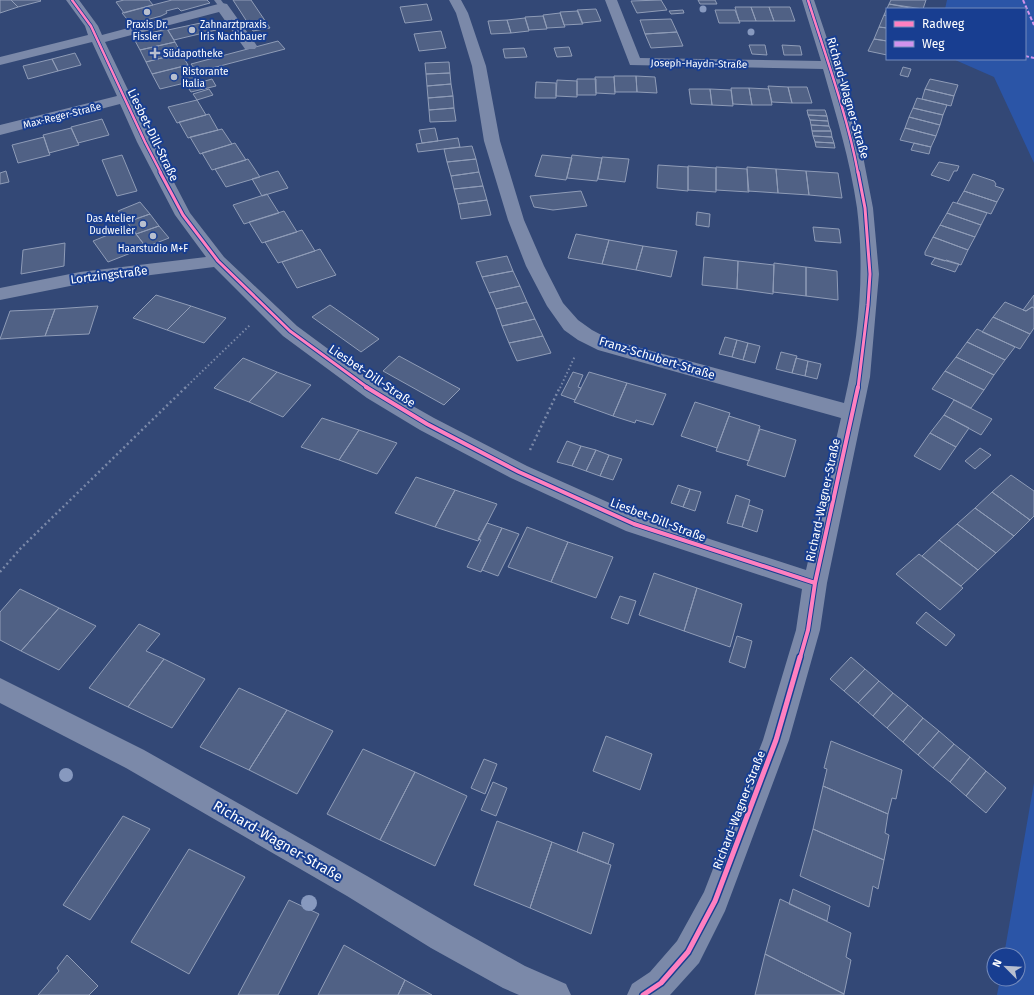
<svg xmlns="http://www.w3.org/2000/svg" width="1034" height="995" viewBox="0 0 1034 995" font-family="'Fira Sans',sans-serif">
  <rect width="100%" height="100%" fill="#334876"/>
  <path fill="#2b55a7" d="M947,0h87v163l-40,-86 -41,-18h72v-50h-80z
    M1034,783v212h-37l3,-16h18v-24h-14z"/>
  <path fill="#506185" stroke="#8f9cb7" d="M0,0h11l7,7 -18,6z
    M11,0h29l1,1 -23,6z
    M124,0h25l4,5 -29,8 -8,-11z
    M172,0h35l3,3 -29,8 -3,-3 -12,3 1,2 -6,3 -30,8 -9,-11z
    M233,0h18l19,28 -17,3z
    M661,0l6,10 -30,3 -6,-12z
    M698,0h17l2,4h-17z
    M891,0h35l-3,9 -34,-5z
    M427,4l5,16 -27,3 -5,-16z
    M889,4l26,5h-28v7l-3,-1z
    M735,7h16l5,14h-17z
    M751,7h18l5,14h-18z
    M769,7h21l5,14h-21z
    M596,9l5,12 -19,2 -5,-13z
    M683,10l1,3 -13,1 -2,-3z
    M715,10h20l5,13h-21z
    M578,11l5,13 -19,1 -4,-13z
    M560,13l5,14 -18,1 -4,-13z
    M884,15l3,1v12l-8,-1z
    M543,16l4,13 -18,1 -4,-13z
    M525,18l4,13 -18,2 -4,-13z
    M671,19l6,13 -32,2 -5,-14z
    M507,20l4,13 -20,1 -3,-13z
    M210,21l6,9 -42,10 -6,-10z
    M879,27l8,1v13l-13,-2z
    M167,29l8,13 -35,8 -7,-13z
    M441,31l5,17 -27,3 -5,-17z
    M677,32l6,14 -32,2 -6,-14z
    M874,39l13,2v14l-19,-4z
    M278,41l7,8 -88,23 -6,-8z
    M175,42l6,11 -35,9 -6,-12z
    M749,45h16l2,10 -15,-1z
    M782,45l18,1 2,9h-18z
    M569,47l3,9 -15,1 -3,-9z
    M524,48l3,9 -22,1 -2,-9z
    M75,53l6,12 -23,6 -6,-12z
    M181,53l7,12 -36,9 -6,-12z
    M52,59l6,12 -30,8 -5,-13z
    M449,62l1,11 -24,1 -1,-11z
    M188,65l9,15 -37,9 -8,-15z
    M903,67l8,2 -3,8 -8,-2z
    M450,73l1,11 -24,2 -1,-12z
    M614,76h22l1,16h-22z
    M636,76l19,1 2,16 -20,-1z
    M595,77h19l1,17 -19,-1z
    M212,79l4,7 -25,6 -4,-6z
    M577,79h19v16h-19z
    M930,79l28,6 -4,11 -29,-7z
    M557,80l20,1v16l-21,-1z
    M536,82l20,1v15h-21z
    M451,84l2,12 -25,2 -1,-12z
    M768,86l20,1 4,16 -20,-1z
    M788,87h19l5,16h-20z
    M731,88h18l3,17 -19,-1z
    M749,88l20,1 3,16h-20z
    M209,89l4,6 -16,5 -4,-6z
    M689,89h21l2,16 -21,-1z
    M710,89l21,1 2,16 -21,-1z
    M925,89l29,7 -3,10 -29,-7z
    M453,96l1,12 -25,2 -1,-12z
    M917,98l30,7 -4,10 -30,-7z
    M197,100l9,15 -29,8 -9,-16z
    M454,108l2,13 -26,1 -1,-12z
    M913,108l30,7 -3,10 -31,-8z
    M807,110h18l2,6 -19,-1z
    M209,114l9,16 -30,8 -9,-16z
    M808,115l19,1 1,5 -18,-1z
    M909,117l31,8 -4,11 -31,-8z
    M102,119l7,16 -31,8 -7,-16z
    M810,120l18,1 1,5 -18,-1z
    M811,125l18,1 2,5h-19z
    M71,128l8,17 -30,8 -6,-18z
    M435,128l3,13 -16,2 -3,-13z
    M905,128l31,8 -5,11 -31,-7z
    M222,129l10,15 -32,10 -10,-17z
    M812,131h19l1,6 -19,-1z
    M813,136l19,1 2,6 -19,-1z
    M44,137l6,18 -32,8 -6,-18z
    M458,138l2,9 -42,5 -2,-8z
    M815,142l19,1 1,5 -19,-1z
    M235,143l11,17 -34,10 -10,-17z
    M914,143l17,4 -2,7 -18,-4z
    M472,146l4,13 -29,3 -3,-13z
    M122,155l15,36 -20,5 -15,-36z
    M542,155l30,3 -6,22 -31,-4z
    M572,155l30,3 -5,23 -30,-3z
    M602,157l27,2 -4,23 -27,-3z
    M248,159l12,18 -34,10 -11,-18z
    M476,159l3,13 -28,4 -4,-14z
    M939,162l20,4 -2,5h-3l-5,10 -18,-6z
    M658,165l30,2v24l-31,-3z
    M688,166l28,2v24l-28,-2z
    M716,167l31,2 2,23 -33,-2z
    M747,167l29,2 2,24 -30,-2z
    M776,169l30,2 3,24 -31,-2z
    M6,171l3,11 -9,2v-11z
    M278,171l10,17 -26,8 -10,-17z
    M806,171l32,2 4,25 -33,-3z
    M479,172l4,14 -29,3 -3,-13z
    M973,174l21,7 2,3 -1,2 9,3 -7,13 -33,-11z
    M483,186l4,14 -29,4 -4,-15z
    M581,191l6,15 -34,4 -19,-3 -4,-11z
    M964,191l33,11 -6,12 -34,-11z
    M267,194l12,19 -35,11 -11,-19z
    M487,200l4,15 -30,4 -3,-15z
    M140,202l10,12 -23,8 -9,-11z
    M953,202l34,11 -6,12 -34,-12z
    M284,211l13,21 -35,11 -13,-21z
    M697,212l13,2 -1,13 -13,-2z
    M947,213l34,12 -6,12 -35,-12z
    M150,214l9,12 -23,8 -9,-12z
    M940,225l35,12 -7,13 -35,-13z
    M130,226l16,21 -38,15 -15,-21z
    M159,226l10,12 -23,9 -10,-13z
    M813,227l26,2 2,14 -26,-2z
    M302,230l13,21 -37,12 -13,-21z
    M576,234l33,6 -7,24 -34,-6z
    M933,237l35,13 -7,15 -36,-10v-3z
    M609,240l34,6 -7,24 -34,-6z
    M65,243l-1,23 -43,8 2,-24z
    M643,246l34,5 -6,26 -35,-7z
    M320,249l16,26 -39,13 -15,-26z
    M507,256l6,15 -31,6 -6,-15z
    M704,257l34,4 -1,28 -35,-4z
    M935,258l10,3 1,-1 13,4 -4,8 -24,-8z
    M738,261l36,4 -1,29 -36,-5z
    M774,263l32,4v29l-33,-4z
    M806,267l31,4 1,29 -32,-4z
    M513,271l7,15 -31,7 -7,-16z
    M520,286l7,16 -31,7 -7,-16z
    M156,295l35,11 -24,24 -34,-12z
    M1034,295v13l-2,-1 -6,4 -3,-1z
    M527,302l8,17 -33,7 -6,-17z
    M1005,302l21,9 6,-4 2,1v20l-4,6 -37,-17z
    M330,305l49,34 -18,13 -49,-35z
    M98,306l-9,28 -44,2 10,-27z
    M191,306l35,12 -22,25 -37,-13z
    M55,309l-10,27 -45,3 10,-28z
    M993,317l37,17 -10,15 -38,-17z
    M535,319l8,17 -34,7 -7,-17z
    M977,329l38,18 -10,13 -38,-18z
    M543,336l8,17 -34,8 -8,-18z
    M725,337l12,3 -5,17 -13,-3z
    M737,340l11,3 -5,17 -11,-3z
    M967,342l38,18 -11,15 -38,-18z
    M748,343l12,3 -5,17 -12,-3z
    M781,352l16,4 -5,17 -16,-4z
    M399,356l61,33 -16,16 -61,-34z
    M956,357l38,18 -10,15 -39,-19z
    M243,358l34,14 -28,30 -35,-14z
    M796,358l12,3 -3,15 -13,-3z
    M808,361l13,3 -4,15 -12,-3z
    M945,371l39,19 -13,18 -39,-19z
    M277,372l34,13 -28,32 -34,-15z
    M573,372l10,3 -5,12 3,1 -6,12 -14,-5z
    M589,372l38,11 -14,33 -39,-14z
    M627,383l39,11 -13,31 -17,-5 -1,3 -22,-7z
    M954,400l38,19 -11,16 -37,-20z
    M695,402l35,11 -13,35 -36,-12z
    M944,415l25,13 -13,19 -26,-14z
    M729,416l31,10 -11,35 -33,-10z
    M322,418l37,12 -20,30 -38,-13z
    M760,429l36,11 -11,37 -38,-12z
    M359,430l38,13 -20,31 -38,-14z
    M930,433l26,14 -16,23 -26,-14z
    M567,441l14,5 -9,20 -15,-4z
    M581,446l15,4 -10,21 -14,-5z
    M980,448l11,7 -16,14 -10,-8z
    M596,450l13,5 -9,21 -14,-5z
    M609,455l13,4 -9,21 -13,-4z
    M1011,475l23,16v25l-4,4 -38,-28z
    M416,477l39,13 -20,37 -40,-14z
    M678,485l12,4 -7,18 -12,-4z
    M690,489l11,3 -6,19 -12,-4z
    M455,490l42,14 -19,37 -43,-14z
    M992,492l38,28 -16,16 -39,-28z
    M736,495l14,5 -8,27 -15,-4z
    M749,505l14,5 -6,22 -15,-5z
    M975,508l39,28 -18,17 -39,-29z
    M487,523l15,5 -21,44 -14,-5 14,-27 -3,-1z
    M957,524l39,29 -18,17 -39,-30z
    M527,527l41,15 -17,40 -43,-15z
    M502,528l17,6 -21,42 -16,-6z
    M939,540l39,30 -17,16 -39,-30z
    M568,542l45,15 -17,41 -45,-16z
    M919,554l44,34 -23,22 -44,-36z
    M654,573l43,15 -13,43 -45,-16z
    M697,588l45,16 -12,43 -46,-16z
    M20,589l39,19 -38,43 -21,-11v-28z
    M620,596l16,5 -8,23 -17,-6z
    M59,608l37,18 -37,44 -38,-19z
    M926,612l29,23 -9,11 -30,-23z
    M139,624l21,10 -14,17 18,8 -36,48 -39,-19z
    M737,636l15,5 -7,27 -16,-6z
    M851,657l14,12 -21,22 -14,-12z
    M164,659l41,20 -33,49 -44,-21z
    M865,669l14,12 -21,22 -14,-12z
    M879,681l14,12 -20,23 -15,-13z
    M239,688l48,22 -38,60 -49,-23z
    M893,693l15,12 -21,23 -14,-12z
    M908,705l15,13 -20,24 -16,-14z
    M287,710l46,21 -36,63 -48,-24z
    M923,718l16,13 -21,24 -15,-13z
    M939,731l15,13 -21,24 -15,-13z
    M606,736l46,18 -12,36 -47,-19z
    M831,741l71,29 -6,29 -4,-1 -4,16 -65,-28 4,-17 -3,-1z
    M954,744l16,13 -20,25 -17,-14z
    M363,749l52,23 -35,68 -53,-26z
    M970,757l16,14 -20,25 -16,-14z
    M484,759l13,5 -12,30 -14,-6z
    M986,771l20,17 -20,25 -20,-17z
    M415,772l52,24 -32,70 -55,-26z
    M493,782l14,6 -11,28 -15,-6z
    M823,786l65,28 -3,19 4,2 -5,25 -71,-31z
    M123,816l27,13 -60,91 -27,-15z
    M497,821l55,21 -22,66 -56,-23z
    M813,829l71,31 -6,29 -5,-3 -4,21 -69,-31z
    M583,832l31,12 -6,20 -31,-12z
    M552,842l59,23 -20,69 -61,-26z
    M189,849l56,28 -56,97 -58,-32z
    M793,889l37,17 -3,15 -38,-17z
    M780,899l71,34 -5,24 5,3 -7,34 -79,-40z
    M289,900l30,14 -41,81h-40z
    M344,945l61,35 -7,15h-80z
    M765,954l79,40v1h-89z
    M67,955l31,31 -9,9h-51l21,-24 -2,-3z
    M405,980l27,15h-34z"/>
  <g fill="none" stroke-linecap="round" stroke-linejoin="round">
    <path stroke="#7b89a9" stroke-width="2" stroke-dasharray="1.5 2.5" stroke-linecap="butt" d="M185,388l65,-63
      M560,388l15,-32"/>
    <path stroke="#7b89a9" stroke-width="2.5" stroke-dasharray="2 3" stroke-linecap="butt" d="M530,450l30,-63
      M0,572l21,-24 165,-161"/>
    <path fill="#7b89a9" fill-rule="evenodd" d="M214,0h7l5,7 -6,1z"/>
    <path fill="#7b89a9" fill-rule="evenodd" d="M66,0h13l19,26 4,9 120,-32 5,1 28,39 2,3 -2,3h-10l-26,-37 -114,30 48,100 37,71 34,44 73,69 84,62 53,30 93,48 114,51 165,53 35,-152 -243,-68 -20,-10 -14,-10 -17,-24 -21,-40 -18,-46 -24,-79 -12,-75 -16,-53 -7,-13h12l7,13 18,53 14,75 24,79 20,46 19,37 15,17 14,10 19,10 233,63c15,-63 21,-131 13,-195 -7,-48 -21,-93 -34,-139l-193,-4 -25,-65h12l23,58 181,3 -19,-61h12l22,65 27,91 10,52 6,66 -9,103 -43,206 -7,47 -31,110 -64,171 -26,52 -29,32h-43l5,-11 18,-12 27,-31 27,-49 59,-152 33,-110 6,-41 -176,-58 -115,-53 -91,-48 -53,-32 -84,-62 -69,-69 -134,17 -80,16v-12l80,-16 126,-15 -31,-42 -38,-73 -17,-38 -120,31v-10l117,-29 -25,-54 -92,23v-8l88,-22 -3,-9z
      M0,678l144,72 223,126 86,50 72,40 41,18 5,11h-52l-16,-7 -72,-40 -84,-52 -221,-128 -126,-65z"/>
    <path stroke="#d193ec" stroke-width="2" stroke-dasharray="4 2" stroke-linecap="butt" d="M1023,0l11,25
      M1025,56l9,2"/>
    <defs>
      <path id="cycleway-far3" d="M72,0l19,26 54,116 16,31
        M808,0c18,57 39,114 50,173"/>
      <path id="cycleway-far2" d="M160,172l23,43 35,46 72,70 78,57
        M858,388l10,-83 2,-31 -5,-66 -7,-36"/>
      <path id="cycleway-far1" d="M366,387l61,37 92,48 115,52 181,59
        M800,658l8,-28 7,-47 43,-196"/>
      <path id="cycleway" d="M643,995l18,-12 27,-31 27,-51 61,-161 24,-83"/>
    </defs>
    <use href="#cycleway-far3" stroke="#183e91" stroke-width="4"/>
    <use href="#cycleway-far2" stroke="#183e91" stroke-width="5"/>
    <use href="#cycleway-far1" stroke="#183e91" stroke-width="6"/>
    <use href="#cycleway" stroke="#183e91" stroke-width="8"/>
    <use href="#cycleway-far3" stroke="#ff80c0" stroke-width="2.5"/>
    <use href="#cycleway-far2" stroke="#ff80c0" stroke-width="3"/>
    <use href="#cycleway-far1" stroke="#ff80c0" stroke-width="4"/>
    <use href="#cycleway" stroke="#ff80c0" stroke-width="5"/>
  </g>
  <g fill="#8799bf">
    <circle cx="703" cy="9" r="3.5"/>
    <circle cx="751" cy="32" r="3.5"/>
    <circle cx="66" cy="775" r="7"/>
    <circle cx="309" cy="903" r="8"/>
  </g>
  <g fill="#b8bfcf" stroke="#183e91" stroke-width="1.5">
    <circle cx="147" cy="12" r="4"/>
    <circle cx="192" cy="30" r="4"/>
    <path d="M153 47h4v4h4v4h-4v4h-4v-4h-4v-4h4z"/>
    <circle cx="174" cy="77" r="4"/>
    <circle cx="143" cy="224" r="4"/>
    <circle cx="153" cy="236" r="4"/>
  </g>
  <g text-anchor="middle" stroke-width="4" stroke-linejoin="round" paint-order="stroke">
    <g font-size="10" fill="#fff" stroke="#183e91" text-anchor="start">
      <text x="147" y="28" text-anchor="middle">Praxis Dr.<tspan x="147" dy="12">Fissler</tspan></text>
      <text x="200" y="28">Zahnarztpraxis<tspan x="200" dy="12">Iris Nachbauer</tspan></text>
      <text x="163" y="57">Südapotheke</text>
      <text x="182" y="75">Ristorante<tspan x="182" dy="12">Italia</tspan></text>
      <text x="135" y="222" text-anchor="end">Das Atelier<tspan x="135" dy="12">Dudweiler</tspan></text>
      <text x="153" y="252" text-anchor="middle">Haarstudio M+F</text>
    </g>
    <g font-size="10" fill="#fff" stroke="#183e91">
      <text transform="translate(699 63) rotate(1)" y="4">Joseph-Haydn-Straße</text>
      <text transform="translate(62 115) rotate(-14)" y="4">Max-Reger-Straße</text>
    </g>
    <g font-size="12" fill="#fff" stroke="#183e91">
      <text transform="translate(848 98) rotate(74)" y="4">Richard-Wagner-Straße</text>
      <text transform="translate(153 135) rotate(64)" y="4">Liesbet-Dill-Straße</text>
      <text transform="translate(109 275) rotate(-7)" y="4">Lortzingstraße</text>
      <text transform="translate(657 358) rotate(17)" y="4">Franz-Schubert-Straße</text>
      <text transform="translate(372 376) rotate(34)" y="4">Liesbet-Dill-Straße</text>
      <text transform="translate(823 500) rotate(-78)" y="4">Richard-Wagner-Straße</text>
      <text transform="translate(658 520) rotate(21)" y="4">Liesbet-Dill-Straße</text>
      <text transform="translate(739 810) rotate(-69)" y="4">Richard-Wagner-Straße</text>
    </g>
    <g font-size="14" fill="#fff" stroke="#183e91">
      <text transform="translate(278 841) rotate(30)" y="5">Richard-Wagner-Straße</text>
    </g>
  </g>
  <rect x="886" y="8" width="140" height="52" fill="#183e91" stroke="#748bbd"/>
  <rect x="894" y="21" width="20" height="6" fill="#ff80c0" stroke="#748bbd"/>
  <text x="922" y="28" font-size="12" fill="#ffffff">Radweg</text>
  <rect x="894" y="41" width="20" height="6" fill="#d193ec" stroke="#748bbd"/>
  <text x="922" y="48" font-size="12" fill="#ffffff">Weg</text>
  <g transform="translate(1006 967) rotate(294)"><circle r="19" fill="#183e91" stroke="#748bbd"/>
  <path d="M0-3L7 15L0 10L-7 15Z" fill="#b8bfcf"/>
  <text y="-6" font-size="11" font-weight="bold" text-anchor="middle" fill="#ffffff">N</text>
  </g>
</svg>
